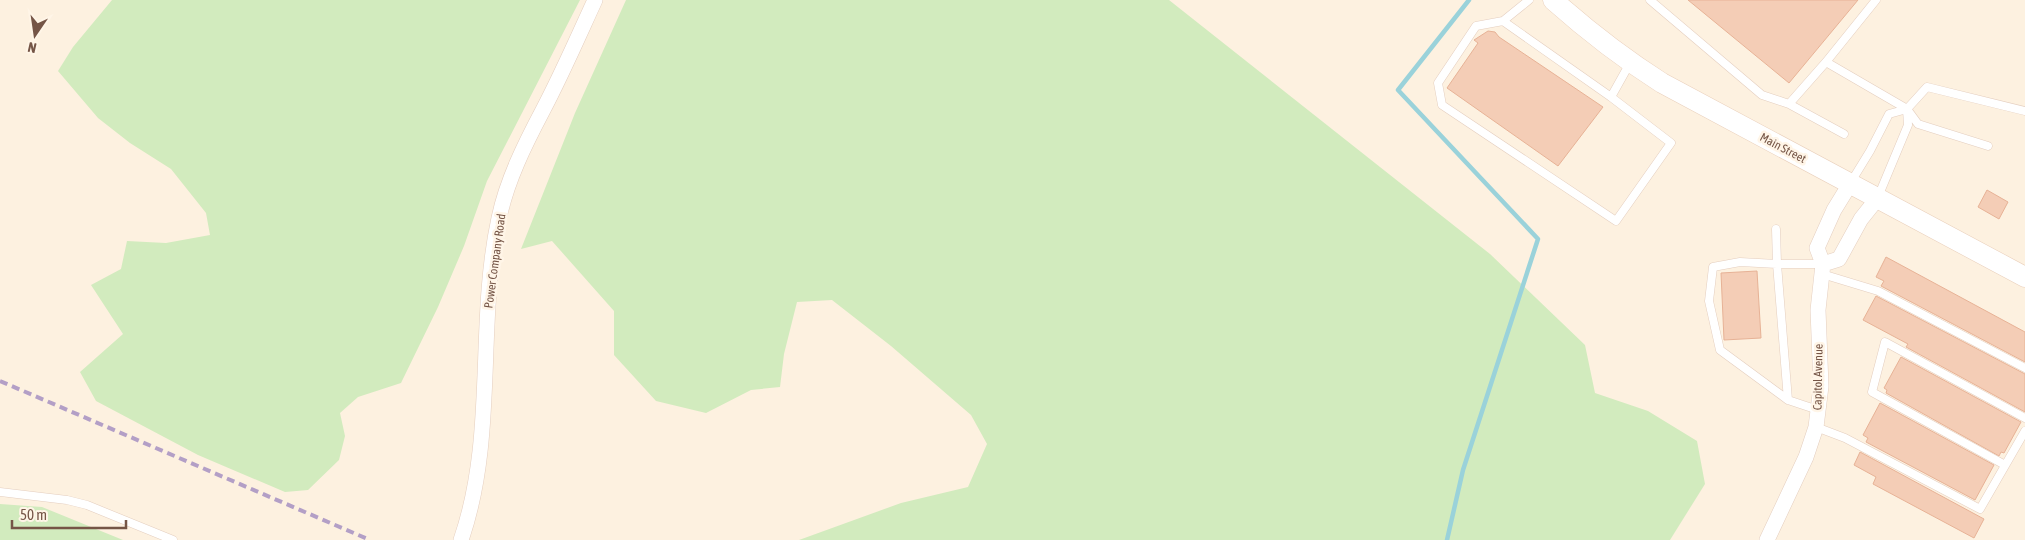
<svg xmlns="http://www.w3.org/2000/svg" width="2025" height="540" viewBox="0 0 2025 540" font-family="'Asap Condensed',sans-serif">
  <rect width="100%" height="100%" fill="#fdf1e0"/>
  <path fill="#d2ebbe" d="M112,0h468l-93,181 -23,65 -26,61 -37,76 -43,14 -18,16 5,23 -6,24 -31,30 -23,2 -87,-37 -102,-54 -16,-29 43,-38 -32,-49 30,-16 6,-28 39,2 44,-8 -4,-22 -35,-44 -41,-26 -32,-25 -40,-47 15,-24z
    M626,0h543l321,254 95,91 10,48 53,18 49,30 8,43 -35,56h-871l102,-37 67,-16 19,-43 -16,-29 -80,-69 -59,-46 -35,2 -13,52 -4,33 -29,3 -45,23 -50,-12 -42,-46v-44l-62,-70 -31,8 54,-136z
    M0,504l42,3 81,33h-123z"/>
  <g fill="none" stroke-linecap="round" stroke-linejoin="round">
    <path stroke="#9ad2da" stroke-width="4.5" d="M1447,540l16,-70 75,-231 -140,-149 71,-90"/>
  </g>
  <path fill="#f4cdb6" stroke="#e7b296" d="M1688,0h170l-69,83z
    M1488,31l7,1 4,5 104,70 -45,59 -111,-78 31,-45 -4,-3z
    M1987,190l21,12 -9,17 -21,-12z
    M1886,257l139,75v30l-144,-76 3,-5 -8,-4z
    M1757,271l4,67 -37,2 -3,-67z
    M1876,296l149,78v38l-119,-65 2,-3 -45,-24z
    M1901,357l120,65 -17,31 -3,-1 -2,4 -113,-63 1,-3 -3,-2z
    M1880,403l114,62 -19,35 -109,-58 2,-4 -5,-3z
    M1860,452l124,67 -10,19 -101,-54 3,-7 -22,-12z"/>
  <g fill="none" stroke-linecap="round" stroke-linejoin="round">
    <defs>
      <path id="service" d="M1529,0l-26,21 108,76 19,-34
        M1650,0l112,95 27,9 37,-42 50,-62
        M1503,21l-27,5 -38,57 4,22 174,116 55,-78 -60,-46
        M1826,62l81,47 11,15 70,22
        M1789,104l55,30
        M1851,182l19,-31 19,-37 18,-5 20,-22 98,24
        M1878,197l30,-72 -1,-16
        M1776,229l1,35 -37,-2 -27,5 -4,34 11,49 68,50
        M1822,274l56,17 147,77
        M1818,410l-30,-10 -11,-136h46
        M1816,427l29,11 135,71 45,-78
        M2005,465l-133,-73 13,-50 140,76
        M0,492l67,8 20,5 86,35"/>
      <path id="minor" d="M1823,264l16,-5 22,-40 16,-20
        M461,540c36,-104 15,-216 38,-322 8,-38 26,-74 44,-108 19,-36 35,-73 52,-110
        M1767,540l39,-83 10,-30 5,-41 -3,-76 5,-46 -6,-16 17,-38 16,-26"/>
      <path id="secondary" d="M1553,0c36,32 68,57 109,83l363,194"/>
    </defs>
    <use href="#service" stroke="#e4cebf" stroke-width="9"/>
    <use href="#minor" stroke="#e4cebf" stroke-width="16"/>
    <use href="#secondary" stroke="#e9cfbb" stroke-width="21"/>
    <use href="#service" stroke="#fff" stroke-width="8"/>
    <use href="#minor" stroke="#fff" stroke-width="15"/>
    <use href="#secondary" stroke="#fff" stroke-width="20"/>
    <path stroke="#b39fc6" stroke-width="4" stroke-dasharray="8 5" stroke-linecap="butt" d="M0,381l370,159"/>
  </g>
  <g text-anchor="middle" stroke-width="5" stroke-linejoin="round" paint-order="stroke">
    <g font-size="12" fill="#755546" stroke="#fff5e7">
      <text transform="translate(1783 148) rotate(28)" y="4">Main Street</text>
      <text transform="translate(495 261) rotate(-82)" y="4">Power Company Road</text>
      <text transform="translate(1818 377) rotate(-89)" y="4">Capitol Avenue</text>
    </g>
  </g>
  <g transform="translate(35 35) rotate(193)" stroke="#fff5e7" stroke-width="4" paint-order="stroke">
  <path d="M0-4L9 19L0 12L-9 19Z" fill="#755546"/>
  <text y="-8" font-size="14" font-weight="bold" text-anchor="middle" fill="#755546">N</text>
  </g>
  <path d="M12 520v8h114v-8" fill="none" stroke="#755546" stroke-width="2.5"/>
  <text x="20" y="520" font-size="15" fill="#755546" stroke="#fff5e7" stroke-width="4" paint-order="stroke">50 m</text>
</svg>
